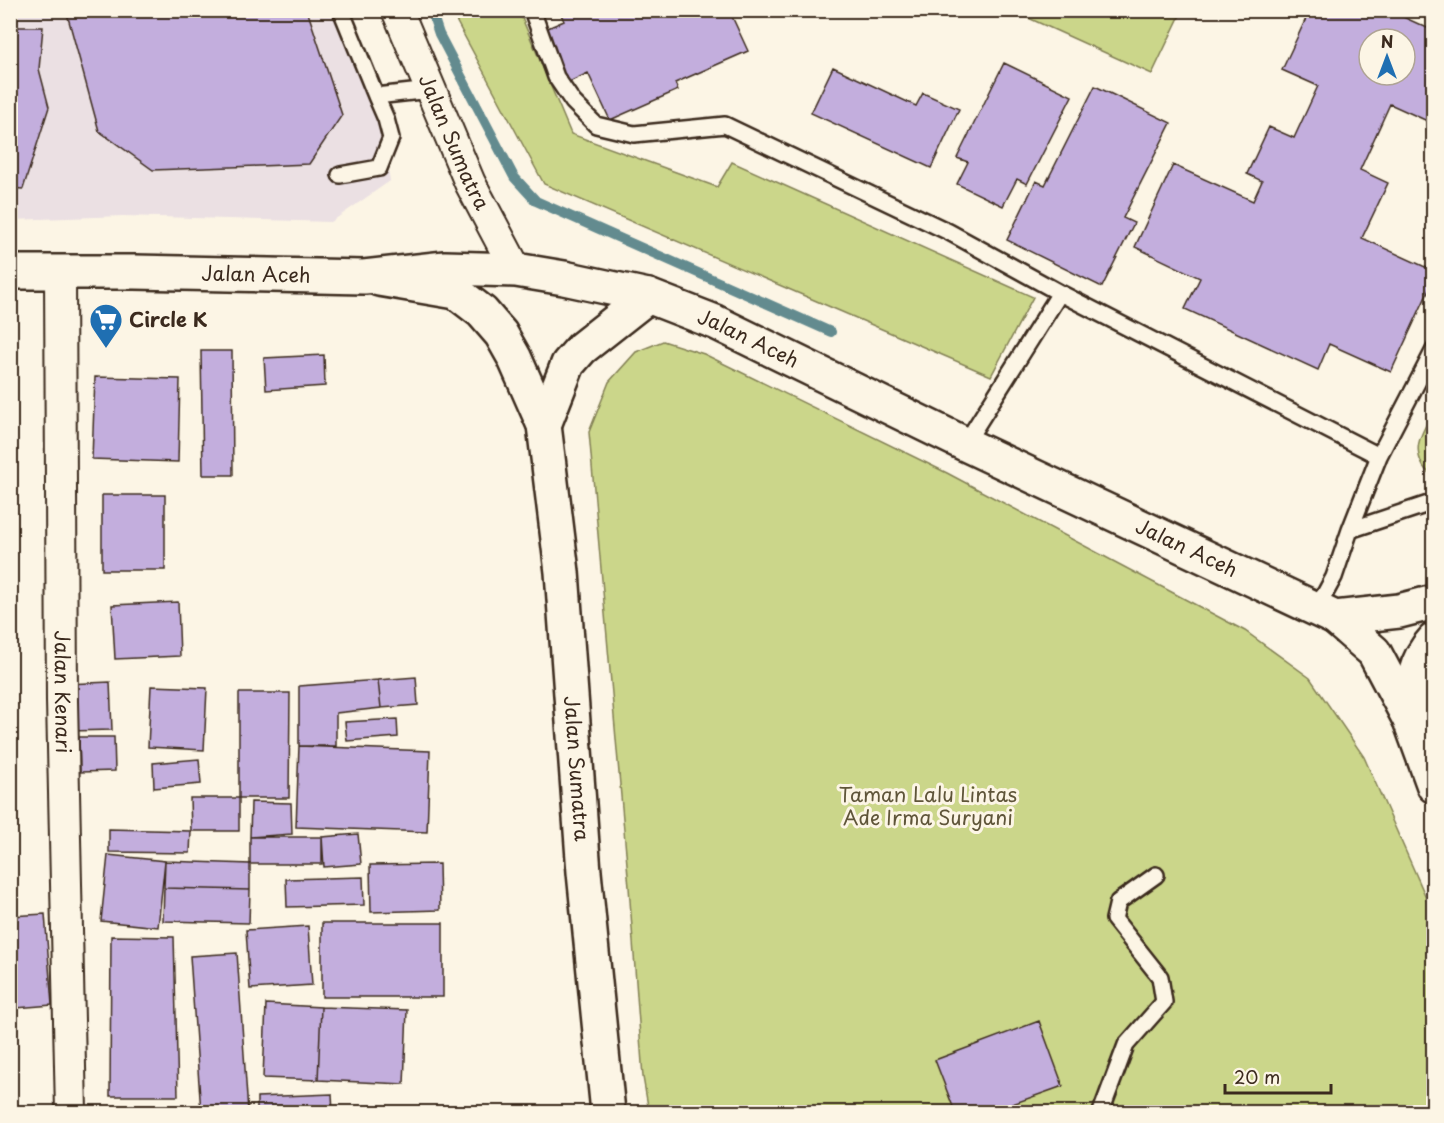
<svg xmlns="http://www.w3.org/2000/svg" width="1444" height="1123" viewBox="0 0 1444 1123" font-family="'Playpen Sans',sans-serif">
  <rect width="100%" height="100%" fill="#fcf5e5"/>
  <filter id="ink" filterUnits="userSpaceOnUse"><feTurbulence type="fractalNoise" baseFrequency=".0167" numOctaves="2"/><feDisplacementMap in="SourceGraphic" scale="12" xChannelSelector="R" yChannelSelector="G"/><feConvolveMatrix kernelMatrix="1 2 1 2 8 2 1 2 1" color-interpolation-filters="sRGB"/></filter>
  <g filter="url(#ink)">
    <path fill="#ebe0e3" d="M10,11h327l45,116 8,54 -59,41 -207,-6 -113,4z"/>
    <path fill="#cbd68a" stroke="#838054" stroke-width="1.5" d="M451,11h68l52,123 146,53 15,-25 301,135 -42,79 -447,-192z
      M1013,11l169,-1v1l-30,63z
      M663,341l41,13 243,119 298,158 65,47 54,79 61,138 8,25v192h-784l-6,-35 -14,-190 -40,-455 20,-50 27,-30z
      M1433,411v64c-5,-2 -7,-4 -10,-9 -12,-21 1,-35 10,-55z"/>
    <g fill="none" stroke-linecap="round" stroke-linejoin="round">
      <path stroke="#638b8f" stroke-width="10" d="M431,10l8,24 75,143 22,24 295,131"/>
    </g>
    <path fill="#c3aedd" stroke="#3b2a1e" stroke-width="1.5" fill-rule="evenodd" d="M66,10h241l35,105 -33,49 -156,6 -54,-39z
      M559,10h170l19,41 -73,32 3,7 -68,30 -22,-47 -23,11 -24,-53 23,-10z
      M1310,10h78l46,21v93l-44,-20 -30,66 28,13 -26,55 72,33v8l-43,93 -62,-28 -11,26 -133,-61 15,-31 -65,-31 38,-82 80,36 9,-20 -15,-7 22,-47 25,11 24,-52 -36,-16zM1369,39h36v36h-36z
      M10,27h33l-4,42 10,38 -26,82 -13,-1z
      M1004,63l68,33 -45,88 -10,-5 -14,27 -46,-22 11,-22 -11,-4z
      M833,67l83,39 7,-13 36,16 -28,59 -120,-55z
      M1095,86l76,37 -48,95 11,5 -32,64 -95,-47 29,-59 9,4z
      M201,351h31l1,124h-30z
      M324,355l1,31 -59,4 -2,-32z
      M95,377l85,2 -2,83 -86,-3z
      M102,495h63v75h-63z
      M178,602l2,54 -65,3 -3,-54z
      M416,677l2,28 -37,3 -3,-28z
      M378,680l3,28 -45,5v33h-37v-60z
      M110,682l2,48 -43,1 -2,-47z
      M151,686l56,2 -3,62 -56,-3z
      M239,693h51l-1,105h-50z
      M397,719l1,18 -51,4 -2,-19z
      M79,737h35l1,34 -35,1z
      M299,746l131,5 -3,81 -131,-5z
      M199,759l2,25 -47,4 -1,-25z
      M190,798h49v33h-48z
      M251,802l40,1 1,31 -42,3z
      M109,829l82,2 -1,22 -81,-1z
      M358,834l3,30 -37,3 -2,-30z
      M250,837h72v27h-72z
      M108,855l57,6 -7,66 -57,-6z
      M165,861l85,3v26l-86,-2z
      M439,864l1,46 -69,2 -1,-47z
      M363,877l1,28 -77,2 -1,-28z
      M164,888l86,2 -1,33 -86,-2z
      M45,914l7,91 -36,3 -6,-92z
      M322,923h121v74h-121z
      M308,926l4,59 -62,4 -4,-59z
      M111,936l63,1 4,159h-68z
      M237,953l11,159h-47l-11,-156z
      M266,1004l55,3 -3,73 -55,-2z
      M321,1007l86,3 -3,74 -86,-4z
      M1039,1021l24,65 -73,26h-35l-20,-52z
      M332,1094l1,18h-76v-15z"/>
    <g fill="none" stroke-linecap="round" stroke-linejoin="round">
      <defs>
        <path id="service" d="M341,10l35,86 54,-6
          M532,10l24,67 17,25 23,23 38,9 91,-9 224,107 111,61 319,163
          M340,175l39,-7 12,-30 -5,-19 -10,-23
          M965,444l95,-151
          M1350,530l84,-28
          M1316,610l18,-33 16,-47 29,-74 55,-106
          M1101,1112l25,-67 38,-43 -4,-25 -46,-58 4,-17 38,-27"/>
        <g id="minor">
          <path id="s1" d="M397,10l73,173 46,87"/>
          <path id="s2" d="M60,272l2,429 9,411"/>
        </g>
        <g id="tertiary">
          <path id="s3" d="M379,279l77,13 26,20 19,22 13,23 30,68 18,147 22,300 24,240"/>
          <path d="M544,425l24,-61 14,-16 66,-52"/>
          <path d="M1335,618l39,34 36,68 24,66"/>
          <path d="M1410,720c2,-30 2,-57 24,-80"/>
        </g>
        <g id="secondary">
          <path id="s4" d="M10,272h125l229,5 81,-9 71,2 48,8 84,18 67,26 250,122 370,174 64,-7 35,-9"/>
        </g>
      </defs>
      <use href="#service" stroke="#3b2a1e" stroke-width="20"/>
      <use href="#minor" stroke="#3b2a1e" stroke-width="34"/>
      <use href="#tertiary" stroke="#3b2a1e" stroke-width="38"/>
      <use href="#secondary" stroke="#3b2a1e" stroke-width="38"/>
      <use href="#service" stroke="#fcf5e5" stroke-width="15"/>
      <use href="#minor" stroke="#fcf5e5" stroke-width="30"/>
      <use href="#tertiary" stroke="#fcf5e5" stroke-width="33"/>
      <use href="#secondary" stroke="#fcf5e5" stroke-width="33"/>
    </g>
  </g>
  <defs>
    <symbol id="supermarket-pin" viewBox="-11 -11 22 30"><path d="M0 17L-7.5 6A9.5 9.5 0 1 1 7.5 6Z" fill="#1f6fb2" stroke="#fcf5e5"/><path d="M-6-5.5h2.5l.6 2H6L4.5 2H-2.5L-4.4-4H-6ZM-1.5 3.2a1.3 1.3 0 1 0 .1 0ZM3 3.2a1.3 1.3 0 1 0 .1 0Z" fill="#fff"/></symbol>
  </defs>
  <g fill-rule="evenodd">
    <use href="#supermarket-pin" x="87" y="301" width="38" height="52"/>
  </g>
  <g text-anchor="middle" stroke-width="6" stroke-linejoin="round" paint-order="stroke">
    <g font-size="20" fill="#3b2a1e" stroke="#fcf5e5">
      <text dy="7" stroke="none"><textPath href="#s1" startOffset="144">Jalan Sumatra</textPath></text>
      <text dy="7" stroke="none"><textPath href="#s4" startOffset="246">Jalan Aceh</textPath></text>
      <text dy="7" stroke="none"><textPath href="#s4" startOffset="750">Jalan Aceh</textPath></text>
      <text dy="7" stroke="none"><textPath href="#s4" startOffset="1236">Jalan Aceh</textPath></text>
      <text dy="7" stroke="none"><textPath href="#s2" startOffset="420">Jalan Kenari</textPath></text>
      <text dy="7" stroke="none"><textPath href="#s3" startOffset="586">Jalan Sumatra</textPath></text>
    </g>
    <g font-size="20" font-weight="bold" fill="#3b2a1e" stroke="#fcf5e5" text-anchor="start">
      <text x="129" y="327">Circle K</text>
    </g>
    <g font-size="20" fill="#5f5539" stroke="#fcf5e5">
      <text x="928" y="802">Taman Lalu Lintas<tspan x="928" dy="23">Ade Irma Suryani</tspan></text>
    </g>
  </g>
  <rect width="1444" height="1123" fill="none" stroke="#fcf5e5" stroke-width="36"/>
  <rect x="18" y="18" width="1408" height="1087" fill="none" stroke="#3b2a1e" stroke-width="2" filter="url(#ink)"/>
  <g transform="translate(1387 57)"><circle r="28" fill="#fcf5e5" stroke="#afa495" stroke-width="1.5"/>
  <path d="M0-4.5L10 22L0 15L-10 22Z" fill="#1f6fb2"/>
  <text y="-9" font-size="16" font-weight="bold" text-anchor="middle" fill="#3b2a1e">N</text>
  </g>
  <path d="M1225 1084v9h106v-9" fill="none" stroke="#3b2a1e" stroke-width="3"/>
  <text x="1234" y="1084" font-size="18" fill="#3b2a1e" stroke="#fcf5e5" stroke-width="4.5" paint-order="stroke">20 m</text>
</svg>
